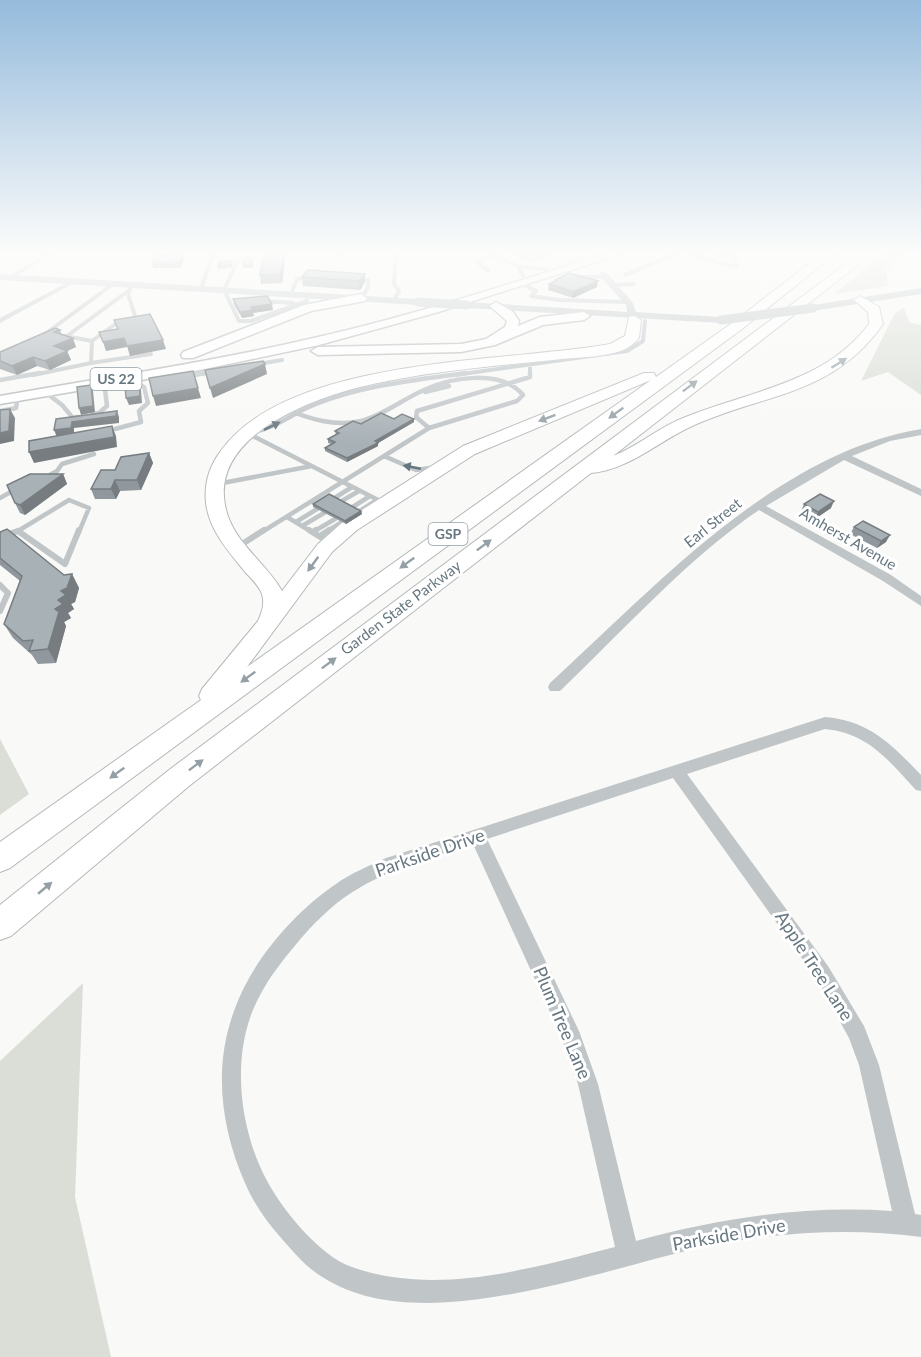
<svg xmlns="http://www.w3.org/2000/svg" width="921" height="1357" viewBox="0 0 921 1357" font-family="Lato,sans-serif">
  <rect width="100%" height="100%" fill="#f9f9f7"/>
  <path fill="#daded6" d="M884,254h23l-21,16 2,16 -54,8z
    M904,308l5,14 12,3v70l-33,-23 -27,9 34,-68z
    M0,739l29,55 -29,21z
    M83,983l-8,214 36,160h-111v-296z"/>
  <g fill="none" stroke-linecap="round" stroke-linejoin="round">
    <defs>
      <path id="trunk" d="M606,254h16l-187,59 -116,32 -119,25 -200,34v-8c106,-19 213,-34 318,-59 97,-22 193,-54 288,-83z
        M361,294l6,4 -2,3 -54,10 -118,47h-10l-2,-3 2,-3 121,-47z
        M496,302l17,10 6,9 -1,5 22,-9 44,-5 6,4 -6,4 -41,5 -48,20 -34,7 -143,3 -7,-4 7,-4 143,-3 25,-5 19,-12 2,-6 -17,-15z"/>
      <path id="motorway" d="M822,254h13l-93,75 -732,539 -10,4v-30l201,-142 -2,-4 3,-7 56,-68c4,-9 7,-17 4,-27 -3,-8 -10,-15 -16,-21 -17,-21 -37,-43 -40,-70 -2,-19 3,-36 14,-51 68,-96 285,-89 390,-108l15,-8 4,-19 5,-1 7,4 -2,18c-4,5 -12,11 -18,13 -22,7 -46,6 -68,9 -60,6 -121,11 -180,24 -40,9 -80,23 -113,47 -24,18 -41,43 -35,74 6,36 40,56 57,86l36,-47 25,-22 120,-76 181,-73h10l2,4 76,-54zM651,380l-404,287 85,-115 25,-22 118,-76z
        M859,254h13l-259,202c25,-10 45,-28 70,-38 65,-27 141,-34 186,-94l-1,-12 -14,-12 6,-4 19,11 4,17c-51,73 -120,69 -193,103 -32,15 -62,43 -99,46l-402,313 -178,150 -11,4v-35l169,-135z"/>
    </defs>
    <use href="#trunk" stroke="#b4b9bb" stroke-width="3"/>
    <use href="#motorway" stroke="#b4b9bb" stroke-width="2"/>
    <path stroke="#c0c5c8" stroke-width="4" d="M490,254l28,12 28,3
      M517,254l14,6 21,-6
      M688,254l49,13 -4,-13
      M718,254l16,4
      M239,257l-15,33 15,31h12l56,-20
      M518,266l5,10
      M488,271l-12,-10 20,-6
      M625,275l51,-21
      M582,277h23
      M356,279l12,1v8l-7,10
      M521,283l15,8 -5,5 28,4 69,2
      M613,285l21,-1
      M201,289l12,-35
      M291,294l6,-15 15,-3
      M394,300l5,-9 -5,-7 2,-30
      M263,301l30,2
      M45,334l68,-50
      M65,336l27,5
      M67,336l61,-45
      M530,362v13
      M91,363l60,-9
      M258,364l24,-4
      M33,375l58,-12 1,-22 22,-16 22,-6 -8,-25 4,-9
      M195,375l19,-3
      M455,375l172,-24 16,-10 2,-20"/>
    <path stroke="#c0c5c8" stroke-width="4.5" d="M186,376l19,-3
      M0,380l40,-7
      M45,392l17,13 11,13 5,-1
      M425,392l24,-6
      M0,411l16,-3 2,-12
      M92,414l7,-1 8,-7 -3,-25
      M429,428l-13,-11 1,-6 113,-34v-4
      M115,429l26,-7 -2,-11 9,-8 -4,-16 -6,-3 -4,-8
      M253,432c24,-4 41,-20 63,-28 48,-19 100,-24 150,-31
      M247,433l137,70
      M384,456l32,14 21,-3
      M46,477l11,-6 5,-7 32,-10
      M217,484l95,-18
      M0,498l16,-9
      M333,499l19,-12
      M340,502l19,-11
      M351,508l19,-12
      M358,512l19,-12
      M287,517l25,15
      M296,522l21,-13
      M302,526l22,-13
      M18,531l51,-31 20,8 -10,24
      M15,532l3,-1
      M262,532l167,-104 88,-27 6,-6c-21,-26 -72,-18 -99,-5 -21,9 -40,25 -63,31 -26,6 -51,-2 -76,-12
      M313,532l22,-13
      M326,532l16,-10"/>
    <path stroke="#c0c5c8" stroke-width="6" d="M309,530l21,13
      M18,531l47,33 14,-34
      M313,532l3,-2
      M320,536l9,-6
      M0,537l18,-6
      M236,548l28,-18
      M0,585l8,8 -8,18"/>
    <path fill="#c0c5c8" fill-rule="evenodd" d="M45,254h7l-39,24 -5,-1z
      M335,254h6v1l-3,2z
      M74,279l2,3 -76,41v-5z
      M921,429v6l-31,6 -38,15 69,33v7l-77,-36 -78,46 125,69 30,21v10l-38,-25 -124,-71c-71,48 -137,122 -199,181h-10l-2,-4 2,-4c105,-96 226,-230 371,-254z
      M825,717c45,4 66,27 96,58v16l-5,-1c-28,-30 -48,-57 -91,-61l-138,45 141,192 36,60 15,39 36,149 6,1v22c-68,-9 -136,-5 -204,7 -108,21 -292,98 -393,34 -17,-10 -29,-24 -42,-39 -15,-17 -28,-35 -37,-56 -24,-55 -32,-115 -11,-172 17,-49 59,-98 102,-127 15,-11 33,-18 50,-26zM673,778l143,200 33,60 10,27 33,146c-87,-6 -172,7 -256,30l-38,-157 -19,-53 -92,-192zM473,844l87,190 18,50 37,163c-83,21 -179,50 -263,20 -33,-11 -72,-60 -87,-90 -25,-49 -33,-116 -12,-167 10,-25 28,-48 45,-68 15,-18 33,-36 53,-49 37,-24 80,-35 122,-49z"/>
    <path fill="#c0c5c8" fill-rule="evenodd" d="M600,272h6l27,31 3,9 85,5 5,3 -5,3 -254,-15 -4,-3 4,-3 160,10 -1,-7 -26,-29z
      M0,274l418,25 4,3 -4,3 -418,-25z
      M921,288v6l-108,17 -5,-3 5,-3z"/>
    <use href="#trunk" fill="#fff" fill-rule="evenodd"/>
    <use href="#motorway" fill="#fff" fill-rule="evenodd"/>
    <path stroke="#c0c5c8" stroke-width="9" d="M418,302l49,3
      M721,320l92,-12"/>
  </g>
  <path fill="#90989d" d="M284,254l1,8 -3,21 -21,1 -1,-9z
    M524,254h19l-11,3z
    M184,259l-4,9h-27l-1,-5z
    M252,259l1,9h-9l-1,-3z
    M232,264v4l-14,1v-3z
    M365,274v8l-5,8 -57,-4 -1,-9z
    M555,280l42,7 -24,11 -25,-8 1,-6 6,-3z
    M233,299l40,11 -20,3 1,3 -12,2 -8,-13z
    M60,330l2,5 14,12 -9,4 4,9 -21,10 -13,-4 -20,9 -17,-6v-17z
    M394,419h20v3l-36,21v3l-31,16 -22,-11v-3l7,-4 -4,-1v-4l8,-4 -1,-4 26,-7z
    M149,453l4,10 -12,27 -21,1 -4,8h-21l-4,-10 24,-19z
    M63,474l4,10 -42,31 -5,-2 -5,-10z
    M313,504l48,7 1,3 -16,10 -33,-17z
    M804,504l27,4 -16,11 -14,-8z
    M854,527l32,15 -9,6 -27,-14z
    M0,532l64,43 8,-1 7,14 -4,14 -4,2 3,5 -6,4 3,5 -7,4 2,4 -10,37 -18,1 -6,-9 -19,-17 -9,-14 16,-43 -20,-16z"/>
  <path fill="#767c7f" d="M183,254l1,5 -4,9 -1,-6z
    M284,254l1,8 -3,21 -2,-8z
    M532,254h11l-11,3z
    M365,274v8l-5,8 -1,-9z
    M598,281l-1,6 -24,11v-6z
    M272,304l1,6 -20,3 1,3 -12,2 -2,-6 11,-5z
    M73,338l3,9 -9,4 4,9 -21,10 -5,-9 9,-15z
    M124,338l3,9 -21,4 -3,-9z
    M163,340l3,9 -36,7 -3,-10z
    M33,357l4,9 -20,9 -5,-9z
    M265,364l2,10 -54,24 -3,-10z
    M139,384l2,6 1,13 -13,2 -3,-7z
    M91,385l2,6 2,21 -14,3 -2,-7z
    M198,388l3,10 -45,8 -3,-10z
    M10,409l5,9 -1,23 -14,3v-11z
    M117,411l2,6v6l-45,5v6l-17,3 -3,-7 18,-8z
    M414,419v3l-36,21v3l-31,16v-4z
    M112,426l4,10 1,11 -83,16 -5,-11z
    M149,453l4,10 -12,27 -4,-10z
    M63,474l4,10 -42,31 -5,-10z
    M115,480l5,11 -4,8 -5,-10z
    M834,501l-3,7 -16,11 3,-7z
    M361,511l1,3 -16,10 -1,-3z
    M890,535l-4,7 -9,6 4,-7z
    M72,574l7,14 -4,14 -4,2 3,5 -6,4 3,5 -7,4 2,4 -10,37 -8,-14 7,-40 6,-18z"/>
  <path fill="#a8b1b6" stroke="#767c7f" stroke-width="1.5" d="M182,254l-3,8 -27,1 3,-7z
    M264,254h20l-4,21h-20z
    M243,259h9v6h-9z
    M232,261l-1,4 -13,1 1,-4z
    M308,270l57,4 -6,7 -57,-4z
    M569,273l29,8 -25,11 -24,-8 8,-4h-2z
    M267,296l5,8 -21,3 2,3 -13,2 -7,-13z
    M150,314l13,26 -36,6 -3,-8 -21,4 -4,-10 19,-3 -4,-9z
    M55,328l5,2 -6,2 19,6 -19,8 13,5 -22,10 -12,-4 -21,9 -12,-5v-9z
    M263,361l2,3 -55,24 -5,-18z
    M193,371l5,17 -45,8 -4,-18z
    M139,384l1,12 -14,2 -1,-12z
    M91,385l2,21 -14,2 -2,-21z
    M10,409l-1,22 -9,2v-23z
    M117,411l-1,5 -44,6 -1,6 -17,2 2,-11z
    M381,413l13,6 8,-5 12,5 -39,22 3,2 -31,15 -22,-10 10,-6 -7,-3 11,-6 -4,-2 18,-10 8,3z
    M112,426l2,11 -85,15v-11z
    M149,453l-12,27h-22l-4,9h-20l10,-19h14l6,-13z
    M30,474h33l-43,31 -5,-2 -8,-18z
    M329,494l32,17 -16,10 -32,-17z
    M820,494l14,7 -16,11 -14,-8z
    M863,521l27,14 -9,6 -27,-14z
    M7,529l57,46 8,-1 -5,14 -6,3 5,4 -8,5 5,4 -8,5 4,3 -11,37 -19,2 4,-11 -10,1 -19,-17 18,-48 -22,-18v-26z"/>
  <defs><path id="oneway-solid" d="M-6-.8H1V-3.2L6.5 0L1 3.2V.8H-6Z" transform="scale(1.5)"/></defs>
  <g fill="#94a0a6">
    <use href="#oneway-solid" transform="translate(839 363) rotate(-32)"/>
    <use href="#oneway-solid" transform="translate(690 386) rotate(-37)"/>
    <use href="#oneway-solid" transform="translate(616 413) rotate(144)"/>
    <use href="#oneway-solid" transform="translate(547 418) rotate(159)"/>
    <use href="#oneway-solid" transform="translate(484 545) rotate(-37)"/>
    <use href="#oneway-solid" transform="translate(407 563) rotate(144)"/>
    <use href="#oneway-solid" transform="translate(313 564) rotate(126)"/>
    <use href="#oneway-solid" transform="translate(329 663) rotate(-37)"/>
    <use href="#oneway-solid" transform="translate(248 677) rotate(144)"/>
    <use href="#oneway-solid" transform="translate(196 765) rotate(-37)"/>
    <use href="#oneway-solid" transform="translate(117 773) rotate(144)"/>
    <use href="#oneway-solid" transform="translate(45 888) rotate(-40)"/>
  </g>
  <g fill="#667780">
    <use href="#oneway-solid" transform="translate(272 426) rotate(-26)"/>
    <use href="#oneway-solid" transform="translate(412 467) rotate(-169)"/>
  </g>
  <linearGradient id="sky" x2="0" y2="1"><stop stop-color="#95bbdc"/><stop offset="0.57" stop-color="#fcfcfb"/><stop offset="1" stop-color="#fcfcfb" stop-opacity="0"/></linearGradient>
  <rect width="921" height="444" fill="url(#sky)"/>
  <g text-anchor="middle" stroke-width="6" stroke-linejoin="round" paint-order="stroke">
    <g fill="#fff" stroke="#94a0a6" stroke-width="1.5">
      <rect x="90.5" y="368" width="51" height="22" rx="4.5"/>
      <rect x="428.5" y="523" width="39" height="22" rx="4.5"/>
    </g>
    <g font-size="14" font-weight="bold" fill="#667780">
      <text x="116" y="384">US 22</text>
      <text x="448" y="539">GSP</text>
    </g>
    <g font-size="15" fill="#667780" stroke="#fff">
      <text transform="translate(713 523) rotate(-39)" y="5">Earl Street</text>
      <text transform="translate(848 539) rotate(30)" y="5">Amherst Avenue</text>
      <text transform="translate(401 608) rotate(-37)" y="5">Garden State Parkway</text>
    </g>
    <g font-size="18" fill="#667780" stroke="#fff">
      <text transform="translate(430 853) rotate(-19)" y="6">Parkside Drive</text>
      <text transform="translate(814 966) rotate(57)" y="6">Apple Tree Lane</text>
      <text transform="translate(562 1023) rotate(67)" y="6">Plum Tree Lane</text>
      <text transform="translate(729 1235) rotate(-10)" y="6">Parkside Drive</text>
    </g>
  </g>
</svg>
